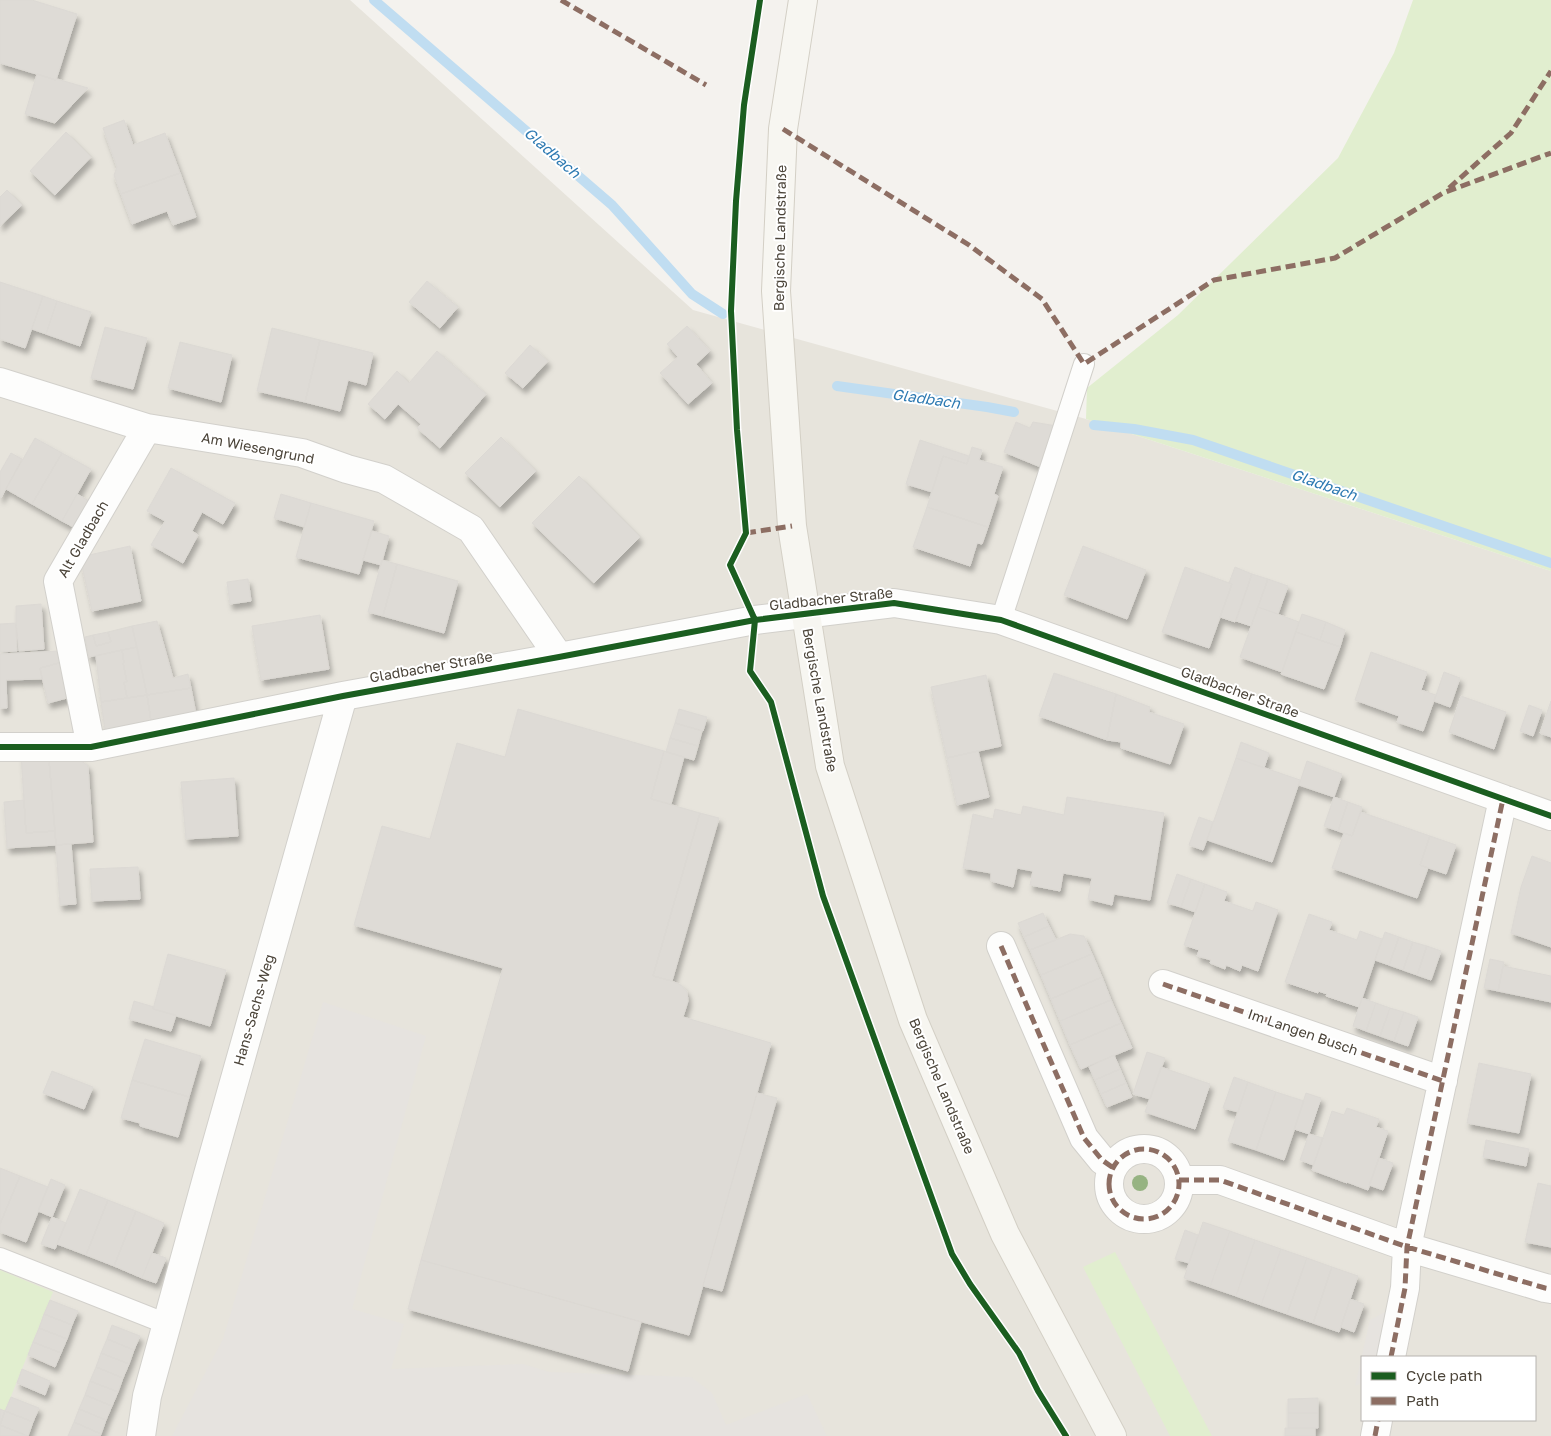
<svg xmlns="http://www.w3.org/2000/svg" width="1551" height="1436" viewBox="0 0 1551 1436" font-family="'Golos Text',sans-serif">
  <defs>
    <filter id="shadow"><feDropShadow dx="3" dy="5.5" stdDeviation="2.5" flood-color="#0004"/></filter>
  </defs>
  <rect width="100%" height="100%" fill="#f4f2ee"/>
  <path fill="#e7e4dc" fill-rule="evenodd" d="M0,0h350l343,310 393,109 465,152v865h-1551zM1362,1357h173v63h-173z"/>
  <path fill="#e1eecf" d="M1413,0h138v571l-465,-152 1,-31 91,-73 160,-157 56,-105z
    M1115,1252l97,184h-42l-87,-169z
    M0,1270l53,22 -48,119 -5,-2z"/>
  <path fill="#e6e3df" d="M323,1002l103,34 -74,273 52,15 -13,45 132,-5 26,8 142,5 21,16 14,32 81,-31 20,42h-655l51,-97z
    M1392,1308l-10,49h-20v26l-7,3 15,-66z"/>
  <g fill="none" stroke-linecap="round" stroke-linejoin="round">
    <path stroke="#c0ddf1" stroke-width="10" d="M374,0l238,205 80,89 31,20
      M837,386l150,21 27,5
      M1094,425l40,4 59,11 358,123"/>
  </g>
  <path fill="#dedbd6" stroke="#dcd9d4" filter="url(#shadow)" d="M0,0h32l45,14 -21,66 -56,-17z
    M37,74l19,6 1,-1 31,9 -33,35 -30,-9z
    M124,120l9,25 32,-12 15,40 -59,21 -7,-19 3,-8 -14,-39z
    M66,132l25,25 -36,38 -25,-24z
    M180,173l16,44 -23,8 -6,-14 -35,13 -11,-30z
    M7,190l15,15 -22,21v-29z
    M427,281l31,26 -18,21 -31,-26z
    M0,282l43,14 -18,52 -25,-9z
    M43,296l14,5 -11,33 -14,-5z
    M57,301l34,11 -11,34 -34,-12z
    M687,326l23,25 -14,13 16,19 -24,21 -28,-31 18,-16 -11,-13z
    M105,327l42,11 -14,51 -42,-11z
    M272,328l48,12 -15,62 -48,-11z
    M320,340l53,13 -7,32 -18,-5 -8,31 -35,-9z
    M180,342l52,13 -11,47 -53,-14z
    M530,345l18,16 -25,27 -18,-15z
    M437,351l49,43 -46,54 -23,-20 4,-4 -23,-20 -13,15 -17,-15 29,-33 12,12z
    M1016,422l14,6 3,-6 24,4 -14,42 -39,-16z
    M501,437l35,34 -36,36 -35,-34z
    M35,438l27,15 -30,51 -26,-15z
    M920,440l49,16 -2,8 -24,-8 -11,36 -26,-8z
    M972,447l10,3 -3,10 24,7 -9,27 4,2 -10,31 -61,-20 16,-51 24,8z
    M11,453l11,6 -21,39 -1,-1v-25z
    M62,453l29,16 -29,52 -30,-17z
    M171,468l64,35 -12,21 -21,-12 -10,19 6,4 -15,28 -32,-18 14,-24 -18,-10z
    M579,476l61,61 -46,46 -62,-60z
    M77,494l12,7 -14,27 -13,-7z
    M281,494l30,9 -7,24 -30,-9z
    M311,503l63,18 -15,53 -63,-17z
    M927,507l61,20 -6,17 -5,-1 -7,23 -57,-19z
    M372,531l17,5 -8,29 -18,-5z
    M130,546l11,55 -49,10 -12,-54z
    M1083,546l63,24 -19,49 -63,-24z
    M382,560l15,4 -14,52 -15,-4z
    M397,564l61,17 -14,52 -61,-17z
    M1185,567l47,17 -23,64 -47,-16z
    M1235,567l17,7 -17,48 -15,-5 12,-33 -3,-1z
    M1252,574l16,5 -17,47 -15,-5z
    M248,579l3,22 -21,3 -3,-22z
    M1268,579l20,7 -10,28 -20,-7z
    M41,604l3,45 -25,2 -3,-28v-17z
    M1258,607l41,15 -17,50 -42,-15z
    M1302,614l24,8 -6,18 -24,-8z
    M320,615l9,54 -68,11 -9,-54z
    M157,621l16,57 15,-4 3,14 -44,7 -15,-69z
    M1326,622l19,8 -5,17 -20,-7z
    M16,623l1,28 -17,1v-28z
    M132,626l5,21 -48,10 -4,-20 8,-2 3,11 15,-4 -3,-10z
    M108,632l3,10 -15,4 -3,-11z
    M1296,632l44,15 -16,42 -43,-15z
    M137,647l10,48 -20,3 -3,-16h3l-4,-19h1l-2,-13z
    M122,650l2,13h-1l4,19h-3l3,16 -26,4 -5,-46z
    M60,651l3,11 -23,6 2,11 -36,1 1,28h-7v-54z
    M1371,652l56,20 -6,18 15,5 -13,36 -26,-9 2,-6 -44,-16z
    M63,662l8,35 -23,6 -8,-35z
    M1444,672l16,6 -10,29 -16,-6z
    M1054,673l62,21 -9,46 -68,-24z
    M986,675l15,71 -54,12 -16,-71z
    M191,688l5,26 -45,7 -4,-26z
    M1116,694l34,13 -1,5 35,12 -14,40 -49,-16v-6l-14,-2z
    M147,695l4,26 -46,9 -4,-28z
    M1461,696l45,16 -12,37 -45,-17z
    M1551,701v36l-11,-4z
    M1529,705l13,5 -9,26 -13,-5z
    M518,709l146,42 -13,48 49,14 -47,163 19,5 9,4 6,7 1,9 -5,16 88,26 -82,292 -268,-75 82,-292 -149,-43 28,-99 48,13 27,-96 48,14z
    M679,709l28,8 -4,14 -28,-8z
    M675,723l27,8 -4,15 -28,-8z
    M670,738l28,8 -4,14 -28,-8z
    M1241,742l28,11 -5,15 -28,-10z
    M664,751l20,6 -13,47 -20,-5z
    M978,751l11,46 -32,8 -10,-47z
    M21,754l28,6 6,71 -29,2z
    M78,758l10,8 5,76 -37,3 -7,-85z
    M1236,758l64,22 -28,82 -65,-22z
    M1307,761l35,13 -8,23 -35,-12z
    M234,778l4,58 -52,3 -5,-57z
    M1067,797l97,16 -14,87 -36,-6 -2,11 -24,-6 4,-21 -29,-5 -3,18 -30,-6 3,-14 -16,-3 -4,19 -22,-6v-8l-28,-5 10,-54 20,5 2,-10 26,6 2,-9 41,9z
    M1334,797l14,5 -10,29 -14,-5z
    M24,800l2,33 29,-2 1,14 -49,3 -3,-46z
    M1348,802l14,5 -10,29 -14,-5z
    M1361,812l69,24 -10,29 8,3 -11,30 -85,-30 12,-35 8,3z
    M700,813l19,5 -47,163 -19,-5z
    M1199,817l14,5 -10,28 -14,-5z
    M1430,836l26,9 -10,29 -26,-9z
    M71,844l5,60 -16,1 -4,-60z
    M1532,856l19,7v84l-40,-14 10,-46z
    M138,867l2,32 -48,2 -2,-32z
    M1177,874l14,5 -10,28 -14,-4z
    M1191,879l14,5 -10,28 -14,-5z
    M1205,884l22,8 -3,9 29,10 3,-9 22,8 -20,61 -16,-6 -2,6 -14,-6 -1,4 -15,-6 1,-3 -14,-4 2,-6 -15,-5z
    M1043,913l6,13 -25,11 -6,-14z
    M1309,914l23,8 -3,8 28,10 3,-9 22,8 -23,68 -33,-11 1,-2 -9,-3v2l-33,-11z
    M1049,926l7,14 -26,10 -6,-13z
    M1385,932l14,5 -10,28 -14,-5z
    M1070,934l14,2 8,18 -51,21 -11,-25z
    M1399,937l14,5 -10,28 -14,-5z
    M1413,942l14,4 -10,29 -14,-5z
    M1427,946l14,5 -10,29 -14,-5z
    M168,954l58,16 -16,56 -57,-17z
    M1092,954l10,23 -51,22 -10,-24z
    M1490,959l14,3 -6,29 -14,-3z
    M1503,966l48,10v26l-53,-11z
    M1102,977l9,23 -51,21 -9,-22z
    M1362,998l14,5 -10,28 -13,-5z
    M1111,1000l10,23 -51,22 -10,-24z
    M134,1001l20,6 -1,2 23,6 -5,16 -42,-12z
    M1376,1003l14,5 -10,28 -14,-5z
    M1390,1008l14,4 -10,29 -14,-5z
    M1404,1012l14,5 -10,29 -14,-5z
    M1121,1023l11,25 -51,21 -11,-24z
    M145,1039l56,17 -12,41 -57,-17z
    M1147,1052l18,6 -15,41 -17,-5z
    M1114,1055l6,14 -25,11 -6,-13z
    M1479,1063l52,11 -12,59 -52,-10z
    M1161,1067l49,17 -15,45 -50,-17z
    M1120,1069l6,14 -25,11 -6,-14z
    M52,1071l41,16 -9,22 -41,-16z
    M1234,1077l14,5 -10,30 -15,-4z
    M132,1080l57,17 -11,40 -38,-11v-3l-19,-5z
    M1248,1082l28,10 -20,58 -28,-9z
    M1126,1083l6,14 -25,10 -6,-13z
    M1276,1092l28,9 -20,59 -28,-10z
    M757,1093l20,5 -55,193 -19,-5z
    M1306,1093l15,5 -12,36 -15,-5z
    M1347,1108l32,11 -3,8 12,4 -20,59 -21,-8v1l-35,-13 20,-59 12,4z
    M1309,1134l14,4 -10,27 -13,-5z
    M1486,1140l43,9 -3,17 -43,-9z
    M1379,1158l14,5 -10,27 -14,-5z
    M0,1168l20,8 -20,48z
    M20,1176l28,11 -22,55 -26,-10v-8z
    M51,1179l14,6 -13,32 -14,-6z
    M1538,1183l13,3v61l-26,-5z
    M80,1189l28,11 -22,55 -29,-11z
    M108,1200l28,11 -22,55 -28,-11z
    M136,1211l28,12 -22,55 -28,-12z
    M52,1217l14,6 -11,26 -14,-5z
    M1203,1222l27,9 -20,56 -26,-9z
    M1185,1230l13,5 -9,28 -14,-4z
    M1230,1231l25,9 -19,56 -26,-9z
    M1255,1240l26,9 -20,56 -25,-9z
    M1281,1249l26,9 -20,56 -26,-9z
    M152,1253l14,5 -10,25 -14,-5z
    M1307,1258l25,9 -19,56 -26,-9z
    M421,1260l220,62 -13,49 -220,-62z
    M1332,1267l26,9 -19,56 -26,-9z
    M1350,1299l14,5 -10,28 -13,-5z
    M50,1300l28,11 -6,14 -28,-11z
    M44,1314l28,11 -5,14 -28,-11z
    M112,1325l28,11 -6,14 -27,-11z
    M39,1328l28,11 -6,14 -28,-11z
    M107,1339l27,11 -5,14 -28,-11z
    M33,1342l28,11 -6,14 -27,-12z
    M101,1353l28,11 -6,14 -27,-11z
    M96,1367l27,11 -5,14 -28,-11z
    M22,1369l28,12 -5,14 -28,-12z
    M90,1381l28,11 -6,14 -27,-11z
    M85,1395l27,11 -6,14 -27,-11z
    M11,1397l28,11 -6,14 -28,-11z
    M1318,1398v15h-30v-14z
    M0,1409l5,2 -5,14z
    M79,1409l27,11 -5,14 -27,-12z
    M5,1411l28,11 -5,14 -28,-11z
    M1288,1413h30v15h-30z
    M74,1422l27,12 -1,2h-32z
    M0,1425l27,11h-27z
    M1285,1428h30v8h-30z"/>
  <g fill="none" stroke-linecap="round" stroke-linejoin="round">
    <defs>
      <path id="service" d="M1001,620l83,-256
        M0,1258l167,66"/>
      <path id="minor" d="M0,382l147,46 155,25 45,16 37,10 87,50 88,128
        M0,747h91l252,-51 216,-39 196,-37 139,-17 107,17 550,196
        M91,747l-33,-166 89,-153
        M1001,946l83,192 18,22 10,7
        M1163,984l280,97
        M1109 1184a35 35 0 1 1 70 0a35 35 0 1 1-70 0Z
        M1179,1180h41l187,67 138,41 6,1
        M1391,1357l14,-69 2,-41 96,-448
        M141,1436l6,-40 60,-218 136,-482
        M1375,1436l3,-16"/>
      <path id="secondary" d="M803,0l-20,129 -7,162 16,235 38,240 83,254 92,214 107,202"/>
    </defs>
    <use href="#service" stroke="#d2d0cb" stroke-width="22"/>
    <use href="#minor" stroke="#d2d0cb" stroke-width="30"/>
    <use href="#secondary" stroke="#d3cfc5" stroke-width="30"/>
    <use href="#service" stroke="#fdfdfc" stroke-width="20"/>
    <use href="#minor" stroke="#fdfdfc" stroke-width="28"/>
    <use href="#secondary" stroke="#f7f6f1" stroke-width="28"/>
    <path stroke="#8d6e63" stroke-width="5" stroke-dasharray="10 5" stroke-linecap="butt" d="M561,0l145,85
      M783,129l186,116 73,54 42,65 130,-84 121,-22 108,-65 108,-40
      M1449,188l62,-55 40,-62
      M746,533l46,-7
      M1001,946l83,192 18,22 10,7
      M1163,984l280,97
      M1109 1184a35 35 0 1 1 70 0a35 35 0 1 1-70 0Z
      M1179,1180h41l187,67 138,41 6,1
      M1391,1357l14,-69 2,-41 96,-448
      M1375,1436l3,-16"/>
    <defs>
      <path id="cycleway" d="M760,0l-16,105 -8,96 -5,110 6,119 9,103 -16,32 25,55 -5,51 21,31 52,194 129,358 18,30 49,69 19,38 28,45
        M0,747h91l252,-51 216,-39 196,-37 139,-17 107,17 550,196"/>
    </defs>
    <use href="#cycleway" stroke="#fff" stroke-width="9"/>
    <use href="#cycleway" stroke="#1b5e20" stroke-width="6"/>
  </g>
  <circle fill="#96b382" cx="1140" cy="1183" r="8"/>
  <g text-anchor="middle" stroke-width="4" stroke-linejoin="round" paint-order="stroke">
    <g font-size="14" fill="#4b4439" stroke="#fff">
      <text transform="translate(780 238) rotate(-89)" y="5">Bergische Landstraße</text>
      <text transform="translate(258 448) rotate(11)" y="5">Am Wiesengrund</text>
      <text transform="translate(83 539) rotate(-60)" y="5">Alt Gladbach</text>
      <text transform="translate(831 599) rotate(-6)" y="5">Gladbacher Straße</text>
      <text transform="translate(431 667) rotate(-10)" y="5">Gladbacher Straße</text>
      <text transform="translate(1240 692) rotate(20)" y="5">Gladbacher Straße</text>
      <text transform="translate(820 700) rotate(80)" y="5">Bergische Landstraße</text>
      <text transform="translate(254 1010) rotate(-74)" y="5">Hans-Sachs-Weg</text>
      <text transform="translate(1303 1032) rotate(19)" y="5">Im Langen Busch</text>
      <text transform="translate(942 1086) rotate(67)" y="5">Bergische Landstraße</text>
    </g>
    <g font-size="15" font-style="italic" fill="#2e7ab2" stroke="#fff">
      <text transform="translate(552 153) rotate(41)" y="5">Gladbach</text>
      <text transform="translate(926 399) rotate(8)" y="5">Gladbach</text>
      <text transform="translate(1324 485) rotate(19)" y="5">Gladbach</text>
    </g>
  </g>
  <rect x="1361" y="1356" width="175" height="65" fill="#ffffff" stroke="#b7b4b0"/>
  <rect x="1371" y="1372" width="25" height="8" fill="#1b5e20" stroke="#b7b4b0"/>
  <text x="1406" y="1381" font-size="15" fill="#4b4439">Cycle path</text>
  <rect x="1371" y="1397" width="25" height="8" fill="#8d6e63" stroke="#b7b4b0"/>
  <text x="1406" y="1406" font-size="15" fill="#4b4439">Path</text>
</svg>
